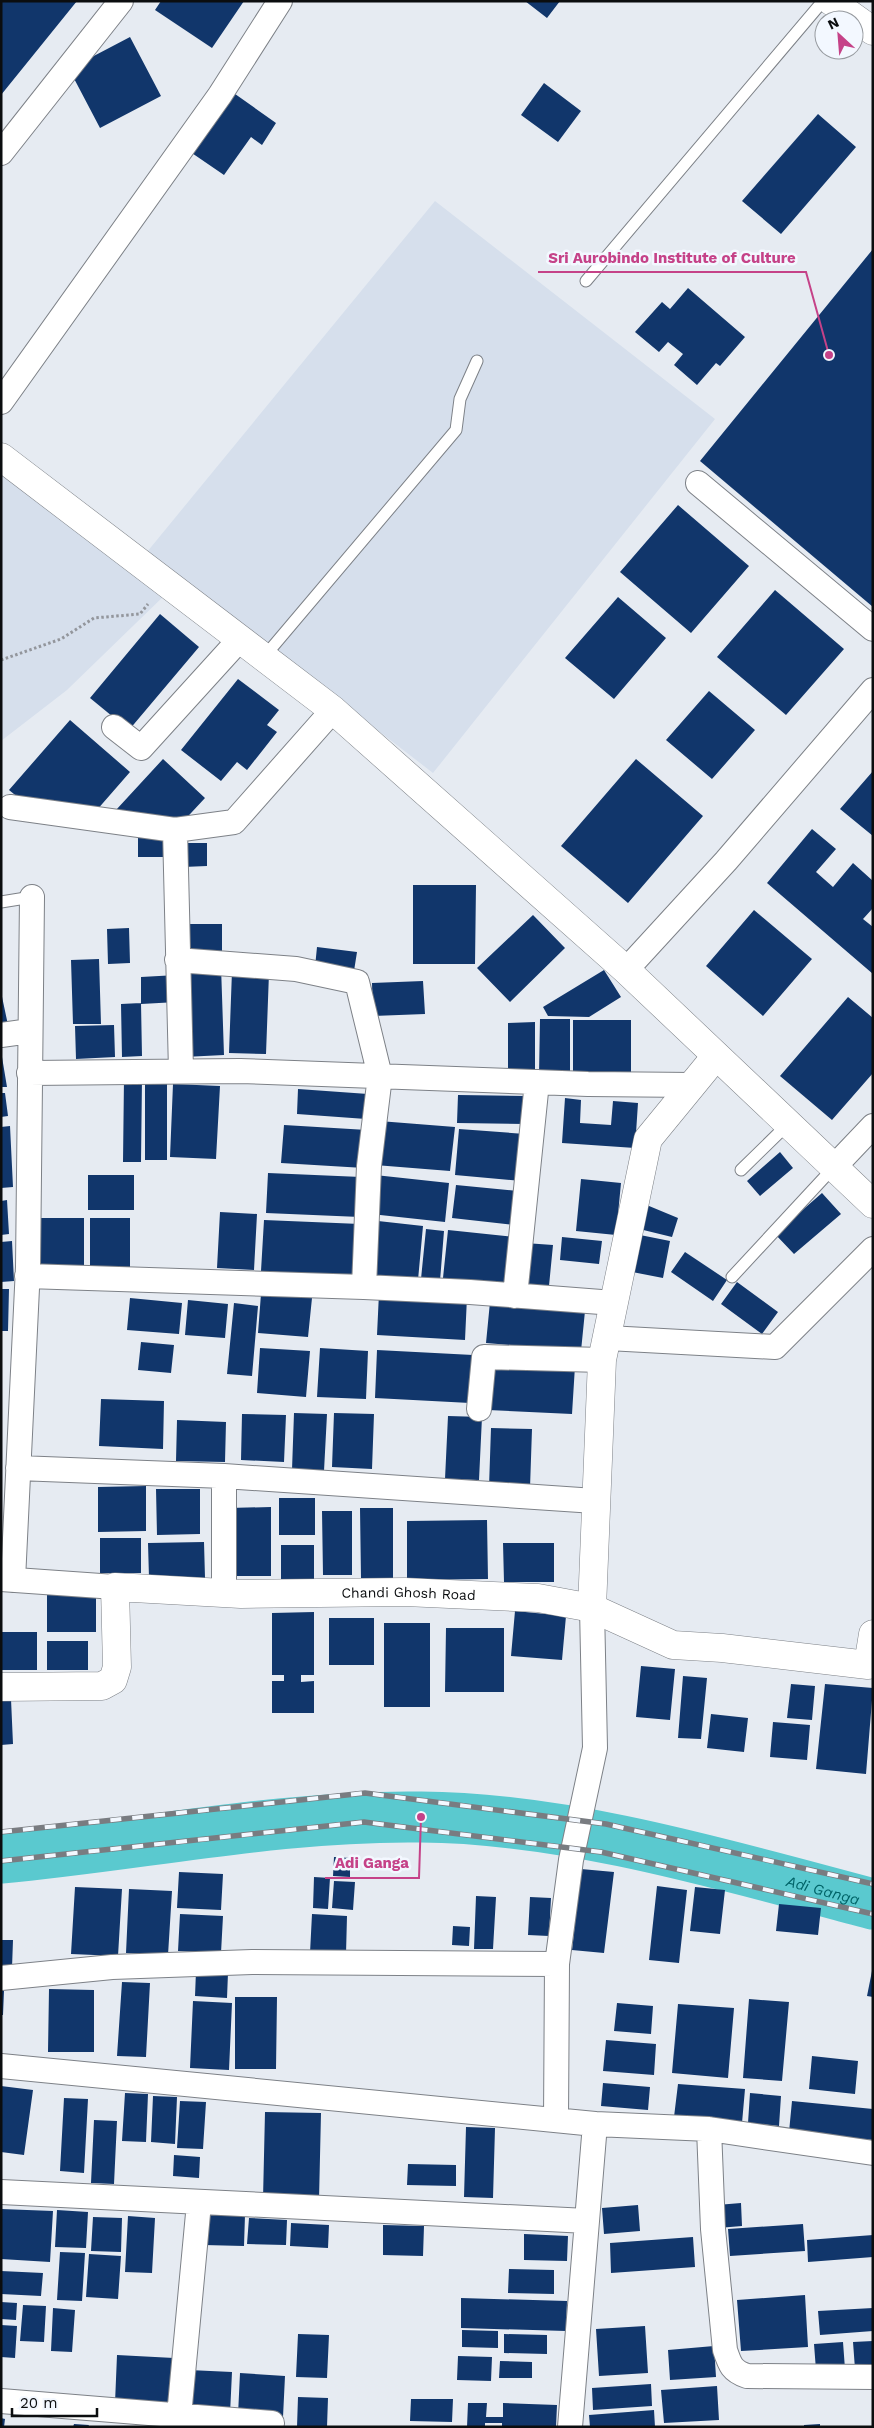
<svg xmlns="http://www.w3.org/2000/svg" width="874" height="2428" viewBox="0 0 874 2428" font-family="'Work Sans',sans-serif">
  <rect width="100%" height="100%" fill="#e6ebf2"/>
  <path fill="#d6dfec" d="M435,201l280,218 -282,354 -286,-221z
    M1,467l167,125 -101,98 -66,51z"/>
  <g fill="none" stroke-linecap="round" stroke-linejoin="round">
    <path stroke="#5ac9cf" stroke-width="51" id="s1" d="M1,1858c140,-13 279,-43 420,-41 148,1 308,49 452,87"/>
  </g>
  <path fill="#11366b" d="M1,1h76l-76,94z
    M161,1h83l-32,47 -57,-38z
    M525,1h35l-13,17z
    M130,37l31,59 -61,32 -31,-59z
    M544,83l37,28 -23,31 -37,-27z
    M228,89l48,34 -14,22 -11,-8 -27,38 -38,-26z
    M818,114l38,33 -75,87 -39,-33z
    M873,249v358l-173,-146z
    M688,288l57,49 -25,29 -4,-3 -19,22 -23,-20 9,-11 -15,-12 -9,10 -24,-20 27,-30 8,7z
    M678,505l71,61 -58,67 -71,-61z
    M775,590l69,59 -58,66 -69,-58z
    M618,597l48,41 -52,61 -49,-41z
    M160,614l39,33 -70,83 -39,-32z
    M238,679l41,31 -12,15 10,7 -30,38 -10,-8 -16,19 -40,-31z
    M709,691l46,39 -43,49 -46,-39z
    M70,720l60,52 -34,39 -71,-8 -16,-13z
    M163,759l42,39 -27,29 -62,-17z
    M636,759l67,57 -75,87 -67,-57z
    M873,771v65l-33,-27z
    M812,829l24,20 -20,23 17,15 20,-24 20,18v27l-10,11 10,8v47l-106,-91z
    M138,831h29v26h-29z
    M183,843h24v23l-24,1z
    M413,885h63l-1,79h-62z
    M754,910l58,49 -49,57 -57,-50z
    M533,915l32,33 -55,54 -33,-34z
    M180,924h42v30h-42z
    M129,928l1,35 -22,1 -1,-35z
    M317,947l40,5 -3,19 -39,-4z
    M99,959l2,65h-28l-2,-64z
    M221,966l3,89 -40,2 -2,-90z
    M604,970l17,27 -32,20 -41,-1 -5,-9z
    M232,971l37,2 -3,81 -37,-1z
    M177,975v27l-36,2v-27z
    M423,981l2,33 -52,2 -1,-33z
    M1,992l7,33 -7,1z
    M848,997l25,21v55l-41,47 -52,-44z
    M141,1003l1,53 -20,1 -1,-53z
    M540,1019h30v56h-31z
    M573,1020h58v57h-58z
    M535,1022v47h-27v-46z
    M114,1025l1,32 -39,2 -1,-33z
    M2,1057l5,30h-6v-29z
    M124,1078h18l-1,84h-18z
    M145,1078h22v82h-22z
    M173,1084l47,2 -4,73 -46,-2z
    M298,1089l70,5 -2,25 -69,-5z
    M1,1093h4l3,23 -7,1z
    M458,1095l68,1 -1,28 -68,-1z
    M565,1098l16,2 -1,23 31,2 2,-24 25,2 -3,45 -73,-5z
    M379,1121l76,6 -5,44 -75,-6z
    M284,1125l83,5 -3,38 -83,-5z
    M10,1126l3,61 -12,1v-61z
    M459,1129l66,5 -4,47 -66,-6z
    M780,1152l13,16 -33,28 -13,-15z
    M268,1173l93,4 -1,40 -94,-4z
    M88,1175h46v35h-46z
    M375,1175l74,8 -4,39 -74,-8z
    M581,1179l40,4 -5,52 -40,-4z
    M456,1185l62,6 -3,34 -63,-7z
    M822,1193l19,21 -47,40 -19,-20z
    M7,1200l2,34 -8,1v-34z
    M637,1201l41,17 -6,19 -41,-10z
    M220,1212l37,2 -3,56 -37,-2z
    M33,1218h51v53h-51z
    M90,1218h40v52h-40z
    M264,1220l96,4 -2,52 -97,-5z
    M378,1221l45,5 -5,54 -45,-4z
    M426,1229l18,2 -4,50 -19,-2z
    M448,1230l68,7 -5,48 -68,-7z
    M630,1233l40,8 -7,37 -41,-8z
    M562,1237l40,4 -3,23 -39,-4z
    M12,1241l2,40 -13,1v-40z
    M525,1243l28,2 -5,51 -28,-3z
    M685,1252l42,28 -14,21 -42,-29z
    M737,1282l41,30 -16,22 -41,-30z
    M1,1289h8l-1,42h-7z
    M379,1293l88,4 -2,43 -88,-5z
    M261,1294l51,4 -4,39 -50,-4z
    M130,1298l52,5 -3,31 -52,-4z
    M188,1300l40,4 -3,34 -40,-3z
    M490,1302l95,9 -4,40 -95,-8z
    M234,1303l24,3 -6,70 -25,-2z
    M141,1342l33,3 -3,28 -33,-3z
    M260,1348l50,3 -4,46 -49,-4z
    M320,1348l48,3 -2,48 -49,-2z
    M377,1350l96,5 -3,48 -95,-5z
    M491,1363l84,3 -3,48 -84,-4z
    M101,1399l63,2 -1,48 -64,-3z
    M294,1413l33,1 -3,57 -32,-1z
    M334,1413l40,1 -2,55 -40,-2z
    M242,1414l44,1 -2,47 -43,-2z
    M448,1416l34,1 -3,63 -34,-1z
    M177,1420l49,2 -1,40 -49,-1z
    M491,1428l41,1 -2,59 -41,-1z
    M146,1486v45l-48,1v-45z
    M156,1489h44v45l-43,1z
    M279,1498h36v37h-36z
    M271,1507v69h-42v-68z
    M360,1508h33v70h-32z
    M322,1511h30v64h-29z
    M487,1520l1,59 -81,1v-59z
    M100,1538h41v35h-41z
    M204,1542l1,36h-56l-1,-35z
    M503,1543h51v39h-50z
    M281,1545h33v37h-33z
    M47,1595h49v37h-49z
    M515,1611l51,5 -4,44 -51,-4z
    M314,1612v63h-13v7l13,-1v32h-42v-32h12v-6h-12v-62z
    M329,1618h45v47h-45z
    M384,1623h46v84h-46z
    M446,1628h58v64h-59z
    M1,1632h36v38h-36z
    M47,1641h41v29h-41z
    M641,1666l34,3 -5,51 -34,-3z
    M683,1676l24,2 -6,61 -23,-1z
    M791,1684l24,2 -3,34 -25,-2z
    M825,1684l48,4 -7,86 -50,-5z
    M1,1699h10l2,45 -12,1z
    M711,1714l37,4 -4,34 -37,-4z
    M773,1722l37,3 -3,35 -37,-3z
    M334,1857l16,1v19l-17,-1z
    M581,1869l33,3 -10,81 -32,-3z
    M179,1872l44,2 -2,36 -44,-2z
    M314,1877l16,1 -2,31 -15,-1z
    M334,1881l21,1 -2,28 -21,-2z
    M657,1886l30,4 -8,73 -30,-3z
    M75,1887l47,2 -4,67 -47,-2z
    M695,1887l30,3 -5,44 -30,-3z
    M129,1889l43,2 -4,64 -42,-2z
    M476,1896l20,1 -3,52h-19z
    M530,1897l21,1 -2,38 -21,-1z
    M779,1904l42,4 -3,27 -42,-4z
    M180,1914l43,2 -2,37 -43,-2z
    M312,1914l35,2 -1,38 -36,-1z
    M453,1926l17,1 -1,19 -17,-1z
    M1,1940h12l-1,28h-11z
    M196,1971l32,2 -1,25 -32,-2z
    M872,1971l1,1v25l-6,-1z
    M122,1982l28,1 -4,74 -29,-1z
    M49,1989l45,1v62h-46z
    M1,1991h3l-1,24h-2z
    M235,1997h42l-1,72h-41z
    M749,1999l40,3 -7,79 -39,-3z
    M193,2001l39,2 -3,67 -39,-2z
    M617,2003l36,3 -2,28 -37,-3z
    M678,2004l56,4 -6,70 -56,-5z
    M606,2040l50,4 -2,31 -51,-4z
    M812,2056l46,5 -3,33 -46,-5z
    M603,2083l47,4 -2,23 -47,-4z
    M678,2084l67,5 -3,34 -68,-6z
    M1,2086l32,4 -9,65 -23,-3z
    M125,2093l23,1 -2,48 -24,-1z
    M750,2093l31,3 -2,30 -31,-3z
    M153,2096l24,1 -2,47 -24,-2z
    M64,2098l24,1 -4,74 -24,-2z
    M180,2101l26,1 -3,47 -26,-1z
    M792,2101l81,8v31l-84,-8z
    M265,2112l56,1 -2,87 -56,-1z
    M94,2120l23,1 -3,63 -23,-1z
    M466,2127l29,1 -2,70 -29,-1z
    M174,2155l26,2 -1,21 -26,-2z
    M408,2164l48,1v21l-49,-1z
    M741,2203l1,23 -24,2 -1,-23z
    M638,2205l2,26 -36,3 -2,-26z
    M1,2209l52,2 -3,51 -49,-3z
    M57,2210l31,2 -2,36 -31,-1z
    M205,2213l40,2 -1,31 -40,-1z
    M128,2216l27,2 -3,55 -27,-1z
    M93,2217l29,1 -1,34 -30,-1z
    M249,2218l38,2 -1,25 -39,-1z
    M291,2223l38,2 -1,23 -38,-2z
    M803,2224l2,27 -75,5 -2,-27z
    M383,2225l41,1 -1,30 -40,-1z
    M524,2234l44,2 -1,25 -43,-1z
    M873,2235v22l-65,5 -1,-22z
    M693,2237l2,30 -84,6 -1,-30z
    M60,2252l25,1 -3,48 -25,-1z
    M89,2254l32,2 -3,43 -32,-2z
    M509,2269l45,1v24l-46,-1z
    M1,2271l42,2 -2,23 -40,-2z
    M805,2295l3,52 -67,4 -4,-51z
    M461,2298l106,3 -1,30 -105,-3z
    M1,2302l16,1 -1,17 -15,-1z
    M23,2305l23,1 -2,36 -24,-1z
    M53,2308l22,2 -3,42 -21,-1z
    M873,2308v23l-53,4 -2,-24z
    M1,2325l16,1 -2,32 -14,-1z
    M645,2326l3,47 -49,3 -3,-47z
    M462,2330l36,1v17l-36,-1z
    M298,2334l31,1 -2,43 -31,-1z
    M504,2334l43,1v19l-43,-1z
    M873,2341v26l-18,2 -2,-27z
    M843,2342l2,27 -29,1 -2,-26z
    M714,2346l2,31 -46,3 -2,-30z
    M117,2355l57,3 -2,47 -57,-2z
    M458,2356l34,1 -1,24 -34,-1z
    M500,2361l32,1v16h-33z
    M189,2370l43,2 -2,42 -44,-2z
    M240,2373l45,3 -2,41 -45,-2z
    M651,2384l1,22 -59,4 -1,-22z
    M717,2386l2,34 -55,3 -3,-33z
    M298,2397l30,1 -1,29h-30z
    M411,2399h42l-1,23 -42,-1z
    M468,2403h19l-1,14h17v-14l54,2 -1,22h-54v-4h-17v4h-18z
    M654,2410l1,17h-65l-1,-12z
    M1,2418l4,1 -1,8h-3z
    M74,2424l15,1 -1,2h-15z
    M820,2424v3h-16v-2z"/>
  <g fill="none" stroke-linecap="round" stroke-linejoin="round">
    <defs>
      <path id="lane" d="M586,281l237,-280
        M264,657l192,-227 4,-31 17,-38
        M1,902l31,-5
        M741,1170l47,-46
        M732,1277l102,-110"/>
      <path id="street" d="M1,153l120,-152
        M1,402l219,-307 60,-94
        M698,483l175,146
        M114,727l27,21 99,-109
        M10,807l165,23 59,-8 99,-112
        M175,830l6,241
        M626,970l100,-109 147,-171
        M1,1035l29,-4
        M29,1073l211,-2 348,13 105,1
        M834,1167l39,-41
        M27,1276l337,11 5,-121 11,-90 -23,-94 -61,-13 -119,-9
        M364,1287l106,5 144,11
        M515,1296l22,-214
        M608,1338l167,9 98,-98
        M479,1409l5,-52 118,3
        M18,1468l206,8
        M1,1579l114,8
        M13,1580l15,-313 4,-370
        M224,1593v-117l371,25
        M1,1978l111,-11 140,-5 305,2
        M1,2066l594,58
        M556,2120l1,-156 14,-104 24,-112 -3,-140
        M709,2129l4,100 12,121c5,15 7,21 22,26l126,1
        M1,2192l586,29
        M1,2401l271,22
        M179,2416l20,-213
        M570,2427l25,-303 114,5 164,24"/>
      <g id="secondary">
        <path d="M1,457l332,253 293,260 247,234"/>
        <path d="M592,1608l10,-248 46,-221 68,-83"/>
        <path id="s2" d="M1,1687l101,-1 11,-6 4,-13 -2,-80 126,7 164,-2 133,6 54,10 81,37 49,3 146,17 5,-31"/>
      </g>
      <path id="primary" d="M831,1l42,30"/>
    </defs>
    <use href="#lane" stroke="#7d8187" stroke-width="13"/>
    <use href="#street" stroke="#7d8187" stroke-width="26"/>
    <use href="#secondary" stroke="#7d8187" stroke-width="29"/>
    <use href="#primary" stroke="#7d8187" stroke-width="29"/>
    <path stroke="#93969c" stroke-width="3" stroke-dasharray="2.5 2.5" stroke-linecap="butt" d="M1,660l60,-21 33,-21 46,-4 8,-10"/>
    <use href="#lane" stroke="#fff" stroke-width="11"/>
    <use href="#street" stroke="#fff" stroke-width="24"/>
    <use href="#secondary" stroke="#fff" stroke-width="28"/>
    <use href="#primary" stroke="#fff" stroke-width="28"/>
    <defs>
      <path id="rail" d="M1,1832l364,-39 241,31 267,60
        M1,1861l363,-39 237,30 272,62"/>
    </defs>
    <use href="#rail" stroke="#797c81" stroke-width="5.5"/>
    <use href="#rail" stroke="#f3f8ff" stroke-width="4" stroke-dasharray="11" stroke-linecap="butt"/>
  </g>
  <g text-anchor="middle" stroke-width="5" stroke-linejoin="round" paint-order="stroke">
    <g font-size="14" fill="#0b0d0f" stroke="#f3f8ff">
      <text dy="5" stroke="none"><textPath href="#s2" startOffset="501">Chandi Ghosh Road</textPath></text>
    </g>
    <g font-size="15" font-style="italic" fill="#006468" stroke="#f3f8ff">
      <text dy="5" stroke="none"><textPath href="#s1" startOffset="832">Adi Ganga</textPath></text>
    </g>
  </g>
  <path fill="none" stroke="#c54288" stroke-width="2" d="M829 355L806 272H538M421 1817L419 1878H325"/>
  <g fill="#c54288" stroke="#f3f8ff" stroke-width="2">
    <circle cx="829" cy="355" r="5"/>
    <circle cx="421" cy="1817" r="5"/>
  </g>
  <g font-size="15" text-anchor="middle" font-weight="bold" fill="#c54288" stroke="#f3f8ff" stroke-width="5" stroke-linejoin="round" paint-order="stroke">
    <text x="672" y="263">Sri Aurobindo Institute of Culture</text>
    <text x="372" y="1868">Adi Ganga</text>
  </g>
  <rect width="874" height="2428" fill="none" stroke="#0b0d0f" stroke-width="5"/>
  <g transform="translate(839 35) rotate(334)"><circle r="24" fill="#f3f8ff" stroke="#969a9f"/>
  <path d="M0-4L9 19L0 12L-9 19Z" fill="#c54288"/>
  <text y="-8" font-size="14" font-weight="bold" text-anchor="middle" fill="#0b0d0f">N</text>
  </g>
  <path d="M12 2408v8h85v-8" fill="none" stroke="#0b0d0f" stroke-width="2.5"/>
  <text x="20" y="2408" font-size="15" fill="#0b0d0f" stroke="#f3f8ff" stroke-width="4" paint-order="stroke">20 m</text>
</svg>
